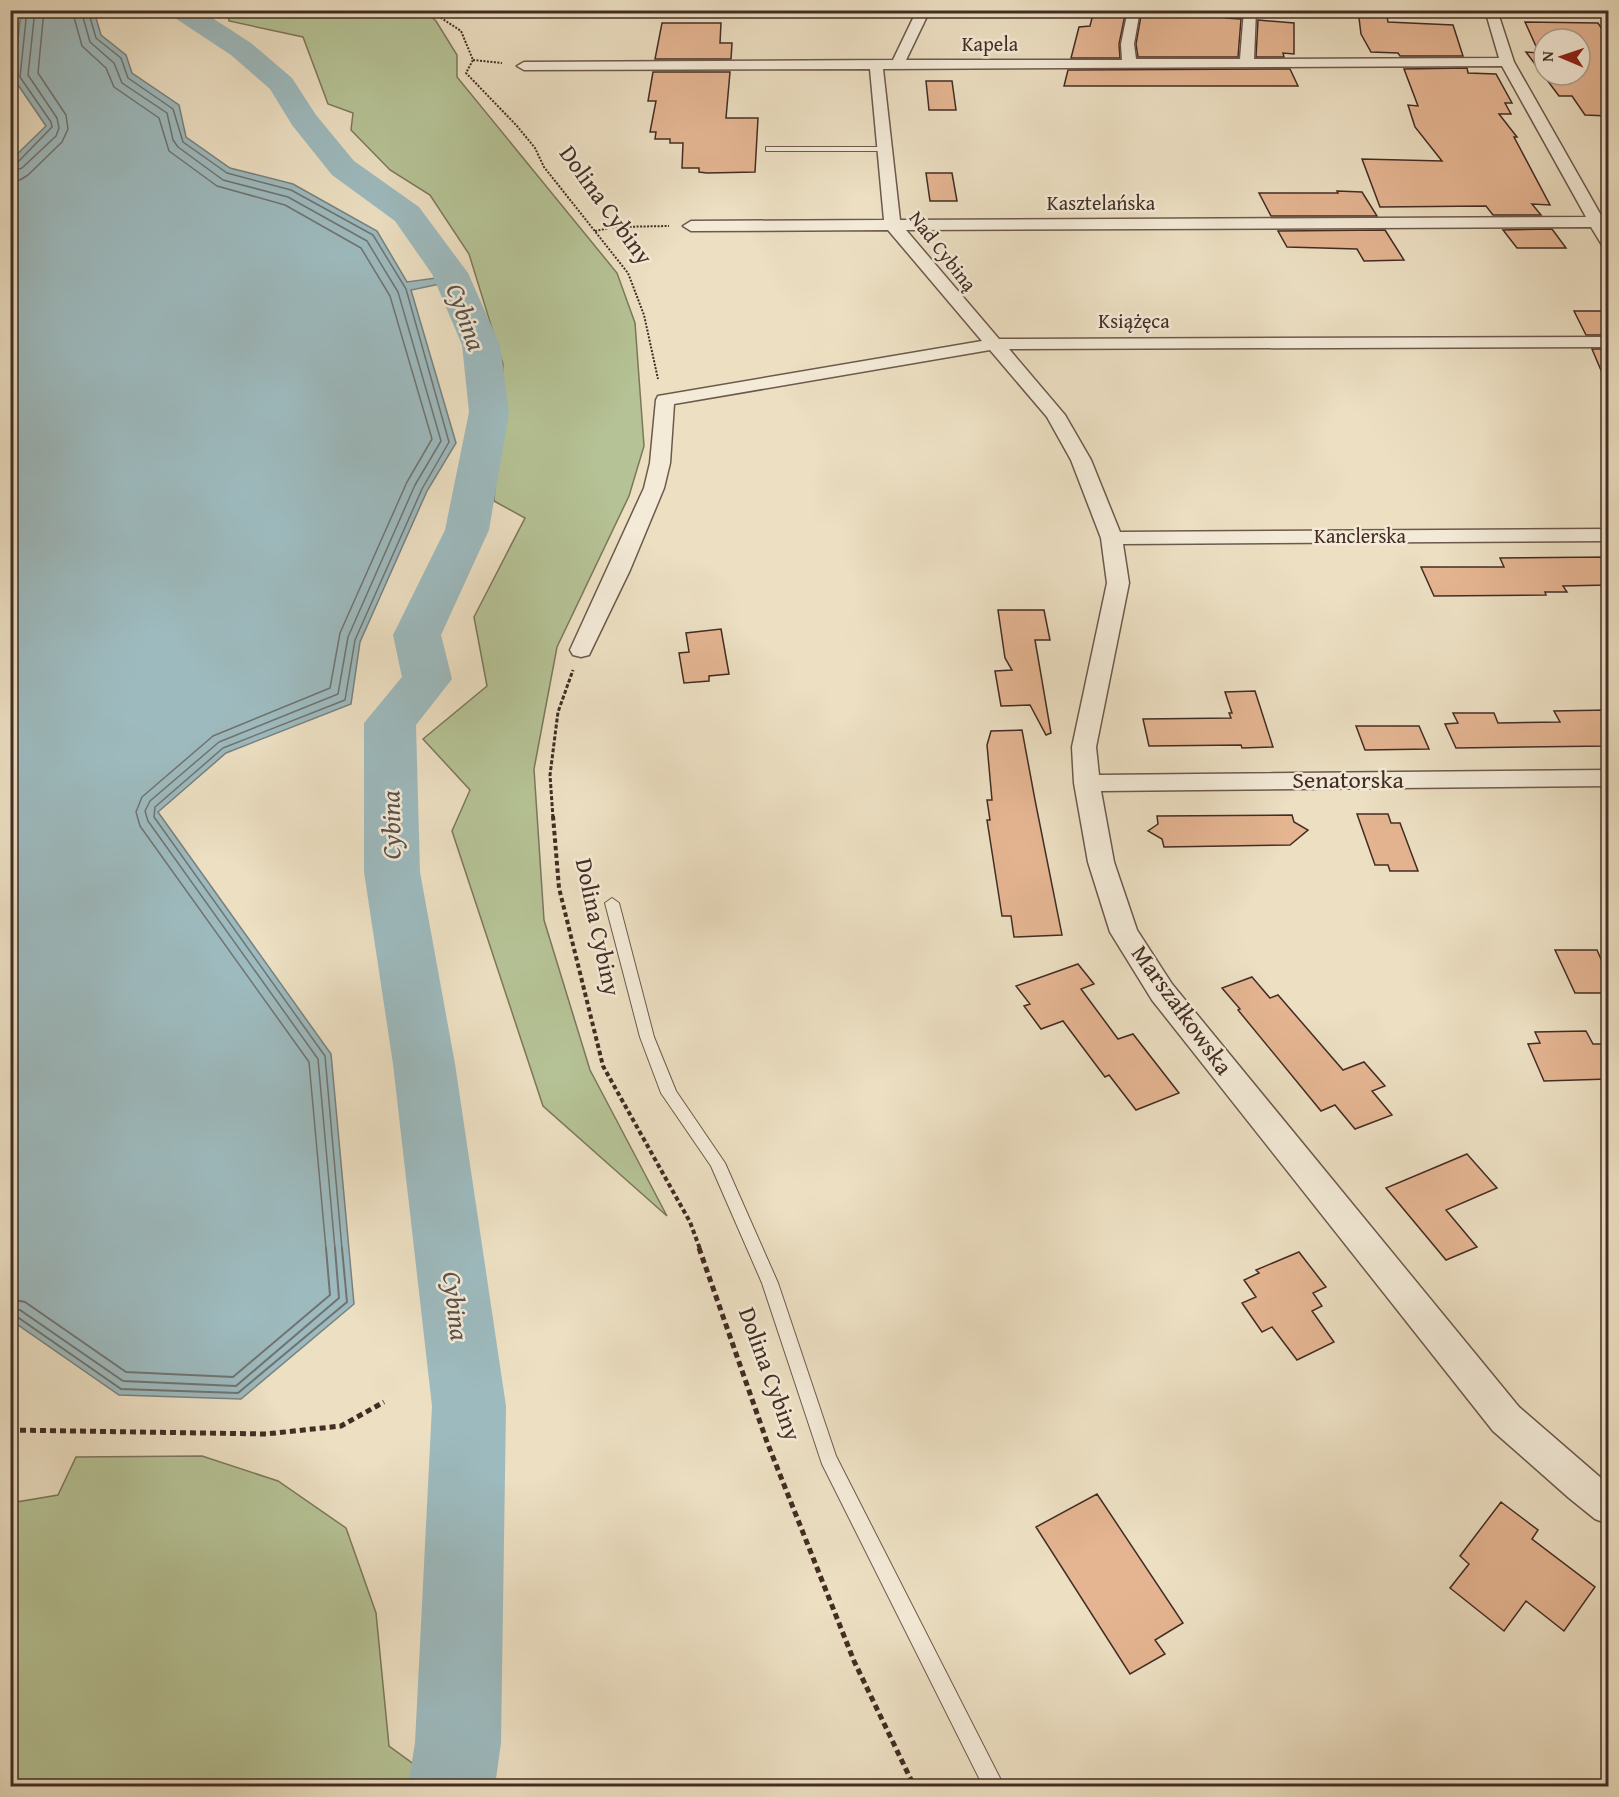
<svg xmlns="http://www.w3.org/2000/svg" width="1619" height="1797" viewBox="0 0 1619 1797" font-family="'Gentium Book Plus',serif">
  <rect width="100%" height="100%" fill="#ecdfc2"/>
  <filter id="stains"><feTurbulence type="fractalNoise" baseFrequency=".00333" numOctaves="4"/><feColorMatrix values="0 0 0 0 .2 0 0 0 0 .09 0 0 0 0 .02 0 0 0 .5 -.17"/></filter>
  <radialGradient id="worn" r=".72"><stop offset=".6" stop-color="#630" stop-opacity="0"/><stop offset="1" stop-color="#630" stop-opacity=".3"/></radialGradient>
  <path fill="#b5c295" stroke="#7c775c" stroke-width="1.5" d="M228,11h197l11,10 21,34v22l160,196 18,50 9,123 -15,50 -72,151 -23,122 10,151 46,150 77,146 -124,-110 -91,-275 18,-41 -47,-51 64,-53 -13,-69 51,-99 -31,-17 9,-137 -34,-110 -39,-59 -40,-25 -39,-40 2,-17 -25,-9 -25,-67 -74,-16z
    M202,1456l76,25 68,47 30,85 13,133 48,35 -1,5h-425v-283l47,-8 18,-38z"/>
  <path fill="#9dbabe" stroke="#798180" stroke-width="1.5" d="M21,11h73l7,24 25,20 6,18 47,32 7,32 44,31 63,16 84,47 30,51 29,-4 4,6 -29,6 45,153 -29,48 -67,151 -9,62 -125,49 -68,59 173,242 23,250 -113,95 -122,-4 -108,-75 -1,-1159 36,-35 -32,-47z"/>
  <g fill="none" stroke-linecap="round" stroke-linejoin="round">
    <path stroke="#707371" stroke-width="1.5" d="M72,10l10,36 24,22 8,19 45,31 10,33 48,35 68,19 76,43 29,48 42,143 -25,43 -67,151 -10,55 -117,48 -71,61 -6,15 4,14 169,236 17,187
      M81,10l9,32 24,21 8,20 45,30 6,27 5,7 45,33 65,17 79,44 31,51 43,149 -26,44 -67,152 -10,57 -119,48 -69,59 -5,10 3,10 170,238 17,190
      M88,10l8,28 25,20 7,20 45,31 10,33 44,31 64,17 82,45 33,54 43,153 -27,47 -67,151 -10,60 -122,48 -68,59 -1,10 171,239 17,193
      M10,165l7,-2 35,-36 -1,-5 -31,-45 7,-67
      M10,172l12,-4 34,-32 3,-8 -2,-10 -29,-43 7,-65
      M10,181l10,-1 8,-5 34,-33 6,-13 -2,-14 -28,-42 6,-63"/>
    <path stroke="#707371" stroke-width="2" d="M10,1299l15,3 101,70 107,5 97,-82 -4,-47
      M10,1308l10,2 103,71 113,5 103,-88 -4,-50
      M10,1315l6,1 105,73 117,4 109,-91 -5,-54"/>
    <path fill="#9dbabe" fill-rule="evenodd" d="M168,10h32l51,33 41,35 24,37 38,46 65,46 49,66 32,72 9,67 -20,118 -48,105 11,44 -36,46 4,147 35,192 51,342 -5,337 -6,43h-87l7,-43 17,-337 -39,-342 -29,-192v-149l38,-46 -9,-42 52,-105 24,-118 -7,-67 -30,-71 -37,-53 -63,-46 -40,-50 -22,-36 -39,-34 -59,-39z"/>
  </g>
  <path fill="#e5b592" stroke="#432c24" stroke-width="1.5" fill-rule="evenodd" d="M1094,10h32l-7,34 1,14h-49l8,-31 11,-1z
    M1142,10h85l-1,8 15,1 -3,38h-100l-2,-13z
    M1358,10h28l2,12 65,3 10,31h-63l-2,-3 -27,-1 -10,-18z
    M1258,20l36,3v31l-11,-1 1,4h-28z
    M1525,22l73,1 10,15v78l-23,-1 -13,-19h-13l-33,-44 13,1zM1544,39h36v36h-36z
    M662,23h59l-1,20h12l-1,16h-76z
    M1467,68l1,5 28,1 16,29h-7l6,11h-12l18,23h-3l36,68 -18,-1 9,11h-48l-7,-9 -106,1 -18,-48 80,2 -27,-34 -7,-22 10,1 -14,-37z
    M1290,69l8,17h-234l4,-16z
    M653,72h77l-4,46h32l-3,54 -48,1 -8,-1v-4h-17l1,-25h-13v-4h-15l1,-7h-6l6,-31h-8z
    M926,81h26l4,29h-27z
    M926,173h26l5,28h-27z
    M1337,191l25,1 15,24h-106l-12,-23h79z
    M1552,229l14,19h-49l-14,-18z
    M1385,230l19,30 -40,1 -7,-12 -70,-2 -9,-16z
    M1574,311h34v24h-22z
    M1592,349h16v38z
    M1608,557v28l-45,1 4,6h-22l1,3 -112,1 -13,-29h83l-4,-9z
    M998,610h46l6,30h-15l16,93 -5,2 -16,-30 -29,1 -6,-35 17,-1 -7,-12z
    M721,629l8,45 -20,2v5l-25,2 -5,-30 10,-1 -3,-19z
    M1255,691l18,56 -31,1 -1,-3 -92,1 -6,-27 88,-1 -2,-5h3l-7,-21z
    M1608,710v36l-152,2 -11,-24 13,-1 -5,-10h41l4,10 62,-1 -6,-11z
    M1356,726h63l10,23 -64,1z
    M1022,730l13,70 27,135 -48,2 -3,-21h-9l-15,-96h3l-3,-20h5l-5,-55 4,-14z
    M1357,814h31l3,9h9l18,48h-28l-2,-6h-13z
    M1292,815l2,7 14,8 -18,15 -126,2 -2,-8 -14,-8 10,-7 -1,-8z
    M1555,950h42l11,25v18h-33z
    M1078,964l16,20 -13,5 37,50 15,-5 46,59 -43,17 -27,-35 -4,2 -42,-56 -22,8 -17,-23 6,-2 -14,-18z
    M1252,977l18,21 8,-3 65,75 21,-8 21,24 -13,5 20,24 -37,14 -20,-24 -14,6 -83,-101 2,-1 -18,-21z
    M1586,1031l7,13h15v35l-64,2 -16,-37 12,-1 -5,-11z
    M1467,1154l30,34 -51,22 31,37 -31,13 -60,-72z
    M1299,1252l27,35 -13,6 9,13 -10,5 22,31 -37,18 -25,-33 -10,5 -20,-29 14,-6 -12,-17 15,-7 -3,-3z
    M1097,1494l86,129 -28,17 10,14 -35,20 -94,-147z
    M1501,1502l37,28 -6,9 63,48 -31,44 -38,-30 -22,30 -54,-43 19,-24 -9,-8z"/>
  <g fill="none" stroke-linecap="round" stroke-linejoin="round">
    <defs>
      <path id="service" d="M769,147h115l4,2 -4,2h-118v-4z
        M612,898l7,5 35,134 22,54 49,72 53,120 58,173 168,330h-21l-161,-322 -60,-181 -51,-117 -50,-73 -21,-56 -35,-134z"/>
      <path id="minor" d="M917,10h13l-24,50h216l-1,-16 7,-34h12l-6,34 2,15h104l4,-49h12l-2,49 245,-1 -14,-48h12l17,52 88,155h6v30l-6,-2 -11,-18 -685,3 93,109 609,-2v10l-599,2 56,66 26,45 29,72 488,-3v12l-485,3 6,39 -33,164 3,28 509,-5v16l-507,5 13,71 23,68 35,54 347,423 89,77v40l-13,-5 -26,-21 -76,-67 -341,-431 -42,-68 -22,-70 -14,-79 -2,-36 35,-164 -6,-45 -30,-78 -24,-43 -57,-67 -316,54 -4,59 -6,25 -34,82 -41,85 -8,2 -8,-2 -3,-5 74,-162 6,-25 6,-63 2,-4 324,-55 -94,-111 -197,1 -8,-5 8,-5 193,-1 -14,-151 -346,1 -7,-4 7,-4 369,-2zM1502,66l84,151 -686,3 -17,-151z"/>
    </defs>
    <use href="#service" stroke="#6d594c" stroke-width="2"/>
    <use href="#minor" stroke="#6d594c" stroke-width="3"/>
    <path stroke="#432c24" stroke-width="2" stroke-dasharray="2 1.5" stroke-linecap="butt" d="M429,10l32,21 12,29 -7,13 51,53 18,22 9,19 84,106 16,42 14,64
      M473,60l29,3
      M595,231l20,-4 54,-1"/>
    <path stroke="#432c24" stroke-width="3" stroke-dasharray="4 2" stroke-linecap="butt" d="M553,818l-3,-43 8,-63 15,-42"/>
    <path stroke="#432c24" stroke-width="4" stroke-dasharray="4.5 3" stroke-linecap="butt" d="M553,816l6,72 44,178 87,156 10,27"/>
    <path stroke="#432c24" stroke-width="5" stroke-dasharray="6 4" stroke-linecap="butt" d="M699,1248l68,194 87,219 60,125
      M10,1430l256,4 75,-8 43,-24"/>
    <use href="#service" fill="#f3ead7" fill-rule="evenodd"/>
    <use href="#minor" fill="#f3ead7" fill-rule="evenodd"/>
  </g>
  <g text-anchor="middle" stroke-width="5" stroke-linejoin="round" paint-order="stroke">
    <g font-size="20" fill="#432c24" stroke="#f3ead7">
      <text x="990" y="51">Kapela</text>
      <text x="1101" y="210">Kasztelańska</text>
      <text transform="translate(943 251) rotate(52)" y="7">Nad Cybiną</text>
      <text x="1134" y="328">Książęca</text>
      <text x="1360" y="543">Kanclerska</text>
    </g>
    <g font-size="24" fill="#432c24" stroke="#f3ead7">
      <text transform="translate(606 205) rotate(54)" y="8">Dolina Cybiny</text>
      <text x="1348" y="788">Senatorska</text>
      <text transform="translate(598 927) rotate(78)" y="8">Dolina Cybiny</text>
      <text transform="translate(1182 1010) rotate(54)" y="8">Marszałkowska</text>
      <text transform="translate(770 1374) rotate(70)" y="8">Dolina Cybiny</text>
    </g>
    <g font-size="26" font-style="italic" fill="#5a504a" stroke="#f3ead7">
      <text transform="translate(466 317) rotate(70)" y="9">Cybina</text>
      <text transform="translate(391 825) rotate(-91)" y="9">Cybina</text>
      <text transform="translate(456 1306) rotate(83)" y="9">Cybina</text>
    </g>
  </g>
  <rect width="1619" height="1797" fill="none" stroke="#ecdfc2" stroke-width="36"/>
  <rect x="12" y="12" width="1595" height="1773" fill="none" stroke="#432c24" stroke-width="3"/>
  <rect x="18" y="18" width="1583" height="1761" fill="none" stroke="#432c24" stroke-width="1.5"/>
  <g transform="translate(1562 57) rotate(272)"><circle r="28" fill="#f3ead7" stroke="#ad9e8f" stroke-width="1.5"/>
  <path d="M0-4.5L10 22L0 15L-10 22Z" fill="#8f2418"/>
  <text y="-9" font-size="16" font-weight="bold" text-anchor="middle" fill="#432c24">N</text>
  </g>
  <rect width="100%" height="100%" filter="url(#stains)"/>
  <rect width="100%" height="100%" fill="url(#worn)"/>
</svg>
